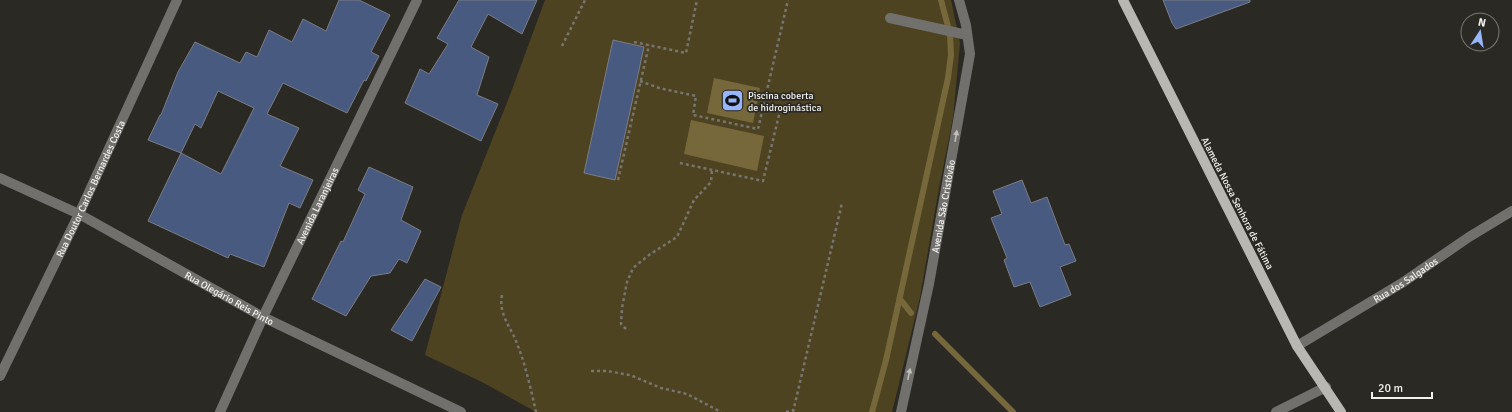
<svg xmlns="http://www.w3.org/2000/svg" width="1512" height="412" viewBox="0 0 1512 412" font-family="Signika,sans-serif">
  <rect width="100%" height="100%" fill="#2b2924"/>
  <path fill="#4e4321" d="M545,0h406l9,43 -7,75 -14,70 -19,109 -28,115h-356l-54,-30 -57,-27 37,-140 48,-120z"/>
  <path fill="#76683a" d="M714,78l46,10 -7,35 -46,-10z
    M691,120l73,16 -7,35 -73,-17z"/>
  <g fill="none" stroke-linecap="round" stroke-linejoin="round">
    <path stroke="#76683a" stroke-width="6" d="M900,299l11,14
      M935,334l78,78
      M872,412l14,-52 62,-282 3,-23 -1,-21 -9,-34"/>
  </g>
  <path fill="#495a81" stroke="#7a7d83" d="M339,0h20l31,15 -19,37 8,4 -13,25 -2,-1 -17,33 -64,-30 -16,31 32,14 -19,38 33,14 -13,28 -11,-5 -25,64 -34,-13 -2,4 -80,-37 33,-68 40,21 33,-66 -36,-17 -17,37 -6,-4 -14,29 -33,-13 12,-25h1l17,-43 17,-30 45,21 6,-11 11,5 12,-27 23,12 11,-23 23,12z
    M459,0h78l-15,34 -34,-20 -17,33 18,10 -12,38 21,9 -17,37 -76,-38 15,-34 9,5 19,-30 -11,-6z
    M1163,0h87v2l-74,27 -4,-6z
    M613,40l31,7 -29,133 -31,-7z
    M369,167l44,20 -12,33 20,11 -14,32 -8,-4 -9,14 -19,3 -25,40 -34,-17 29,-58 2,1 22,-48 -7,-4z
    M1022,180l9,23 16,-6 18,48 4,-1 7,17 -16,6 11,28 -31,12 -10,-25 -16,5 -10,-27 3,-2 -16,-40 11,-4 -9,-23z
    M425,279l16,8 -29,54 -21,-11z"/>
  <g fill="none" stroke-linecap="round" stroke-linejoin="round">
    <path stroke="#777570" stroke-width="2.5" stroke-dasharray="3 3" stroke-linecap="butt" d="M634,42l52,11 11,-53
      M562,46l23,-46
      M640,81l19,7 37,8 -3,19 65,14 30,-129
      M680,163l83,18 17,-70 -17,-4
      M618,180l31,-135
      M502,295c-4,20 10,33 16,51 8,21 13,44 18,66
      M626,329l-5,-5 1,-16 5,-26 6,-14 16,-13 28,-18 17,-37 17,-18 1,-12
      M591,371h16l23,4 31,13 26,6 34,18
      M786,412l7,-2
      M793,412l49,-209"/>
    <path stroke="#71706d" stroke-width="10" d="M890,18l77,17"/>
    <g stroke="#71706d" stroke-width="10">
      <path id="s1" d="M1297,346l105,-63 67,-46 43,-26"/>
      <path id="s2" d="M0,376l79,-162 98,-214"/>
      <path id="s3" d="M220,412l43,-95 154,-317"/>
      <path id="s4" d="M901,412l28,-128 41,-230 -4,-29 -7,-25"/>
      <path d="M1276,412l50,-25"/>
    </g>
    <path stroke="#71706d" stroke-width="10" id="s5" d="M0,178l79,36 184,103 198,95"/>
    <path stroke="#b9b7b2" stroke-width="10" d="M1123,0l174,346 44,66"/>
  </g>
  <defs><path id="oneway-solid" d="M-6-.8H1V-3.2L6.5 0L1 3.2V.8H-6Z"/></defs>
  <g fill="#bfbeba">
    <use href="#oneway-solid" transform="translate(956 136) rotate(-80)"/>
    <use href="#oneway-solid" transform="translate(909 374) rotate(-78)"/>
  </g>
  <defs>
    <symbol id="stadium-square" viewBox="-11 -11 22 22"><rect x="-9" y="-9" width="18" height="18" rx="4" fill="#97b6fd" stroke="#2b2924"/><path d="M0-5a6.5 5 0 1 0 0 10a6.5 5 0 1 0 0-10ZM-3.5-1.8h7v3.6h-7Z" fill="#111"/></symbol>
  </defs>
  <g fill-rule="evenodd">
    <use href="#stadium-square" x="720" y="88" width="25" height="25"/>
  </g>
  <g text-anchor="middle" stroke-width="3.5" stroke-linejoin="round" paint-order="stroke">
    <g font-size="10" fill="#f3f2ee" stroke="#2b2924" text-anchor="start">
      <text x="748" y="99">Piscina coberta<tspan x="748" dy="12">de hidroginástica</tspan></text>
    </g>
    <g font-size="10" fill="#f3f2ee" stroke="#2b2924">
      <text dy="4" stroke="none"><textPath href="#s2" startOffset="208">Rua Doutor Carlos Bernardes Costa</textPath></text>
      <text transform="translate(1238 203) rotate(63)" y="4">Alameda Nossa Senhora de Fátima</text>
      <text dy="4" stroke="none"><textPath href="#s3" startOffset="228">Avenida Laranjeiras</textPath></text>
      <text dy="4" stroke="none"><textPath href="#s4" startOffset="210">Avenida São Cristóvão</textPath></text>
      <text dy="4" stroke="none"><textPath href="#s1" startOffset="127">Rua dos Salgados</textPath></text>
      <text dy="4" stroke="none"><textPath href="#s5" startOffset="259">Rua Olegário Reis Pinto</textPath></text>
    </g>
  </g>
  <g transform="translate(1480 32) rotate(12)"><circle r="19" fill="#2b2924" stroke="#7b7975"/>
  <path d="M0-3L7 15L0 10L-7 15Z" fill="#97b6fd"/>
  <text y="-6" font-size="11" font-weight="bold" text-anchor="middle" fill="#f3f2ee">N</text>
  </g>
  <path d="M1372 392v6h60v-6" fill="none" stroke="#f3f2ee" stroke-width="2"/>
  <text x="1378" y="392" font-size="12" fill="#f3f2ee" stroke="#2b2924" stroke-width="3" paint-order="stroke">20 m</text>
</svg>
